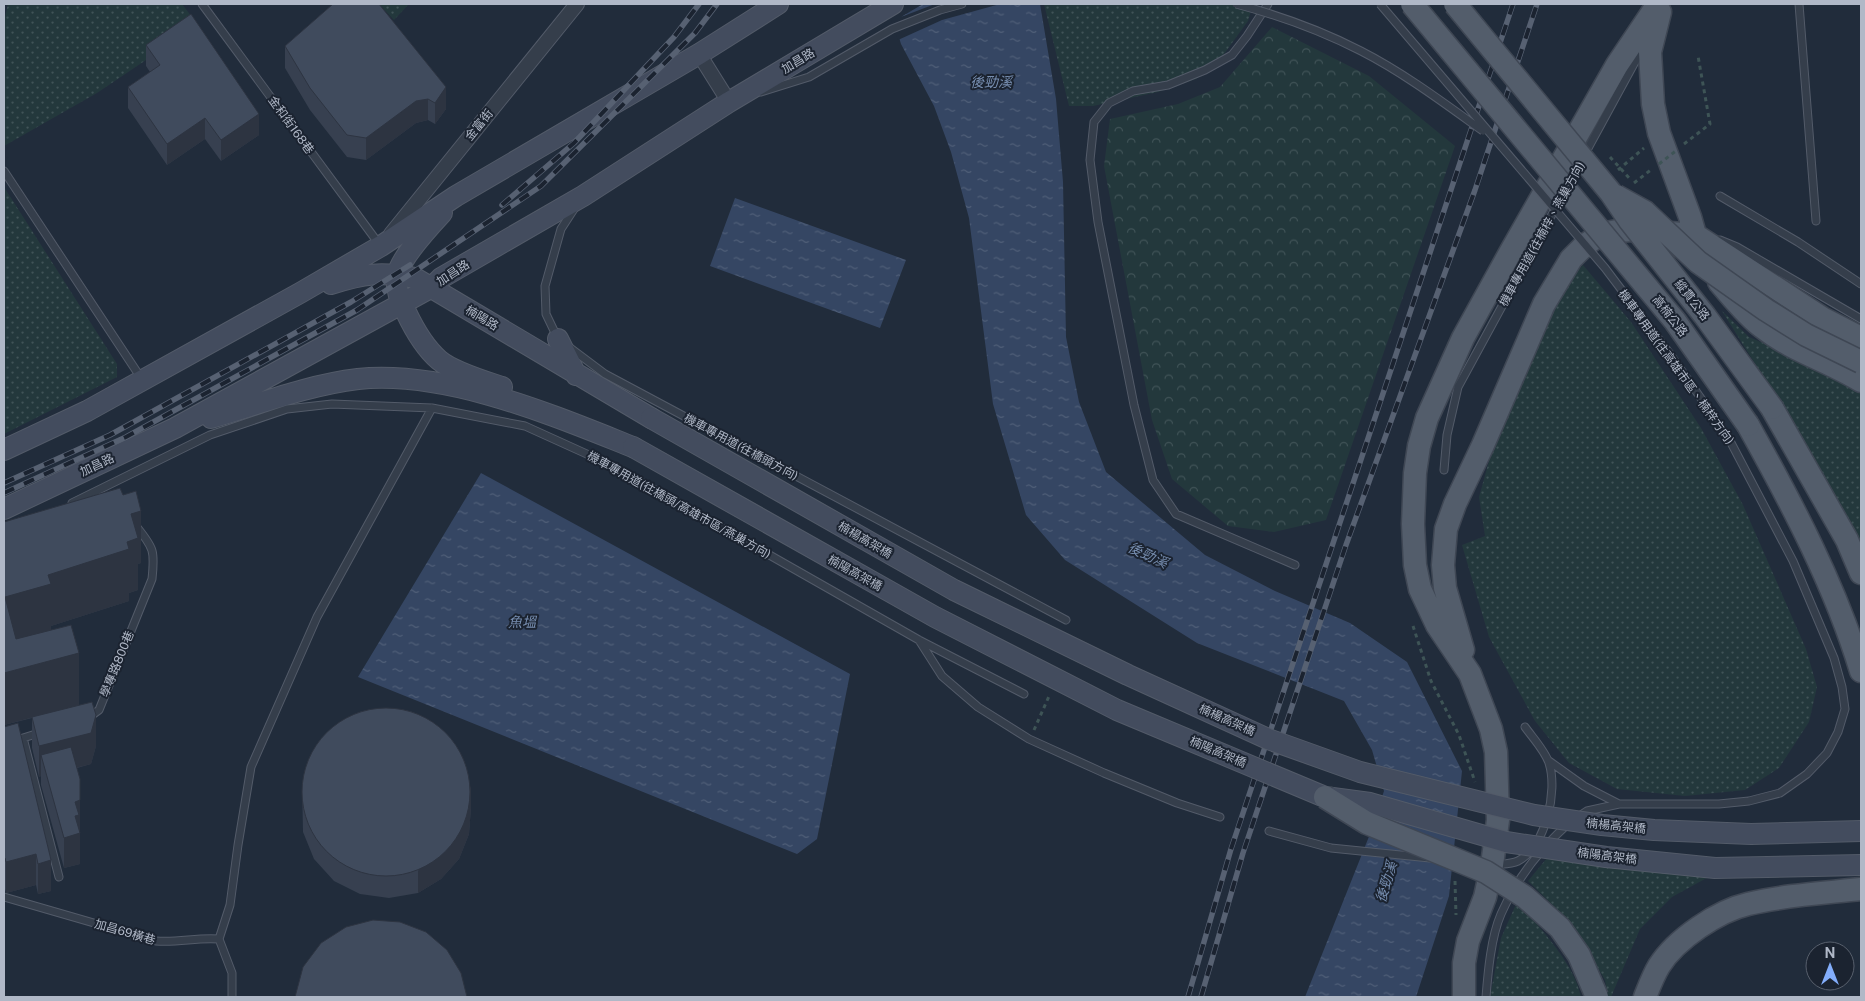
<svg xmlns="http://www.w3.org/2000/svg" width="1865" height="1001" viewBox="0 0 1865 1001" font-family="'Public Sans','Noto Sans TC',sans-serif">
  <defs>
    <pattern id="grass-dots" width="8" height="8" patternUnits="userSpaceOnUse" patternTransform="scale(1.25)"><rect width="8" height="8" fill="#23383c"/><path d="M2 2h.1M6 6h.1" fill="none" stroke="#405357" stroke-width="1.8" stroke-linecap="round"/></pattern>
    <pattern id="park-crowns" width="20" height="18" patternUnits="userSpaceOnUse" patternTransform="scale(1.25)"><rect width="20" height="18" fill="#23383c"/><path d="M2 6a3 3 0 1 1 6 0M12 15a3 3 0 1 1 6 0" fill="none" stroke="#405357"/></pattern>
    <pattern id="water-ripples" width="26" height="14" patternUnits="userSpaceOnUse" patternTransform="scale(1.25)"><rect width="26" height="14" fill="#354663"/><path d="M2 4q2-2 4 0t4 0M15 11q2-2 4 0t4 0" fill="none" stroke="#505f78"/></pattern>
  </defs>
  <rect width="100%" height="100%" fill="#212c3b"/>
  <path fill="url(#grass-dots)" d="M8,4h174l16,21 -101,68 -93,53v-125z
    M379,4h30l-15,16z
    M1044,4h209l-5,17 -24,33 -28,25 -38,13 -65,14h-24z
    M4,187l113,177v13l-113,57z
    M1583,265l48,57 70,106 42,77 63,144 11,38 -8,35 -30,46 -34,22 -60,6 -68,-7 -48,-26 -34,-42 -46,-84 -27,-92 23,-9 -6,-39 10,-36 48,-120 31,-61z
    M1722,311l27,26 63,27 49,29v163l-62,-122z
    M1547,858l167,16 -42,23 -32,32 -29,68h-3l-3,-17 -34,-57 -43,-42z
    M1517,902c23,26 57,61 64,95h-91l11,-59z"/>
  <path fill="url(#park-crowns)" d="M1272,27l97,49 86,70 -129,374 -52,12 -46,-6 -56,-47 -20,-59 -48,-254 6,-47 68,-15 42,-17z"/>
  <path fill="url(#water-ripples)" d="M889,4h151l16,95 7,83 3,155 13,65 27,70 99,83 70,36 75,32 57,39 55,109 -13,125 -33,101h-111l65,-163 14,-43 -12,-41 -28,-49 -147,-58 -132,-83 -39,-45 -33,-111 -24,-186 -18,-66 -17,-46 -33,-62z
    M735,198l171,62 -26,68 -170,-62z
    M481,473l369,201 -33,165 -20,15 -439,-177z"/>
  <path fill="#212c3b" d="M886,4h37l-22,13 34,-13h65l-58,16 -44,20z"/>
  <g fill="none" stroke-linecap="round" stroke-linejoin="round">
    <defs>
      <path id="lane" d="M202,4l177,240
        M1268,4l-21,32 -15,19 -27,15 -37,15 -35,6 -24,12 -15,19 -4,38 8,62 36,183 19,75 23,34 119,51
        M1799,4l17,217
        M761,92l48,-15 83,-48 48,-19 22,-6
        M4,171l137,207
        M1720,196l78,46 63,42
        M1720,240l17,7 124,72
        M557,337l-11,-23 -1,-28 16,-57 13,-20
        M569,347l36,27 461,246
        M1444,470l3,-35 11,-48 184,-338
        M72,503l138,-68 77,-26 45,-5 100,4 93,18 86,39 308,175 105,54
        M919,640l23,36 36,31 51,32 75,34 73,30 43,14
        M88,718l11,-8 53,-131c3,-28 2,-31 -16,-53
        M23,738l36,139
        M4,744l35,-11
        M1549,761l35,25 35,18
        M1578,817l9,-6 32,-7h100l30,-3 31,-8 27,-19 20,-21 11,-21 7,-23 -3,-22 -8,-29 -41,-97 -65,-124
        M1269,831l62,17 99,10
        M1495,865c8,-1 16,-1 23,-4 28,-15 40,-70 31,-98 -4,-12 -16,-25 -24,-36
        M4,897l152,44c22,2 42,-4 63,-2
        M219,939l11,-34 8,-60 13,-78 66,-150 115,-209
        M219,939l13,34v24
        M1486,997c2,-25 5,-60 15,-83 15,-34 39,-65 67,-90"/>
      <path id="street" d="M699,54l30,48
        M391,234l186,-230"/>
      <path id="secondary" d="M442,213c-13,14 -41,44 -45,62 -2,13 3,26 9,37 8,17 18,35 33,48 14,12 45,21 63,27
        M331,284c32,-10 50,-13 84,-6l236,140
        M558,339l18,36
        M211,418c48,-14 97,-33 147,-39 89,-9 194,36 275,68
        M4,450l83,-39 213,-118 81,-47 75,-50 243,-142 79,-50
        M4,509l171,-81 257,-141 9,-9 142,-82 146,-94 164,-98"/>
      <path id="primary" d="M1660,12l-10,40 3,52 6,29 31,84 9,32
        M1719,282c14,16 27,33 43,45 30,24 67,34 99,54
        M1772,408l75,132 14,33
        M1748,425c44,79 87,160 113,246
        M1463,650l-18,-62 -2,-23 3,-36 9,-25 28,-59 61,-141 27,-45 14,-14 16,-11 16,-3 15,-1 63,5 127,83 39,20
        M1464,997v-34l4,-22 17,-44 7,-32 6,-45 -2,-68 -5,-23 -21,-55 -33,-49 -17,-36 -5,-24 -2,-41 2,-51 4,-27 8,-28 36,-80 48,-87 106,-186 41,-61
        M1645,997c4,-10 8,-21 14,-31 17,-27 59,-55 89,-62 37,-9 76,-11 113,-15"/>
    </defs>
    <use href="#lane" stroke="#535b69" stroke-width="9"/>
    <use href="#street" stroke="#535b69" stroke-width="16"/>
    <use href="#secondary" stroke="#535b69" stroke-width="22"/>
    <use href="#primary" stroke="#3f4754" stroke-width="25"/>
    <path stroke="#3e5456" stroke-width="3" stroke-dasharray="4 4" stroke-linecap="butt" d="M1684,144l26,-20 -12,-68
      M1618,170l26,-22
      M1634,183l18,-14
      M1413,626l18,55 28,54 16,47
      M1034,730l16,-36
      M1455,881l1,34"/>
    <use href="#lane" stroke="#353e4b" stroke-width="7"/>
    <use href="#street" stroke="#353e4b" stroke-width="14"/>
    <use href="#secondary" stroke="#434c5e" stroke-width="20"/>
    <use href="#primary" stroke="#535d6b" stroke-width="22"/>
    <defs>
      <path id="rail" d="M502,205l72,-62 100,-106 25,-33
        M4,483l106,-48 241,-133 59,-37
        M4,493l122,-56 231,-127 184,-124 154,-153 22,-29
        M1188,997l43,-148 282,-845
        M1201,997l42,-144 103,-308 129,-355 62,-186"/>
    </defs>
    <use href="#rail" stroke="#576172" stroke-width="5.5"/>
    <use href="#rail" stroke="#1b2330" stroke-width="4" stroke-dasharray="11" stroke-linecap="butt"/>
    <defs>
      <path id="lane-bridge" d="M1236,4c42,11 86,27 125,47 43,22 83,52 122,80
        M1380,4l225,264 65,86 58,83"/>
      <path id="secondary-bridge" d="M651,418l303,172 174,85 140,64 92,33 174,43 68,10 52,5 97,4 110,-3
        M633,447l302,170 182,93 208,87 45,6 136,39 100,15 109,11 146,-3"/>
      <path id="primary-bridge" d="M1412,4l263,317 73,104
        M1455,4l156,189 19,28 75,95 67,92
        M1616,196l29,16 53,50 68,48 40,25 55,27
        M1325,797l42,26 119,49 39,25 35,31 19,27 18,42"/>
    </defs>
    <use href="#lane-bridge" stroke="#535b69" stroke-width="9" stroke-linecap="butt"/>
    <use href="#secondary-bridge" stroke="#535b69" stroke-width="22" stroke-linecap="butt"/>
    <use href="#primary-bridge" stroke="#3f4754" stroke-width="25" stroke-linecap="butt"/>
    <path stroke="#3e5456" stroke-width="3" stroke-dasharray="4 4" stroke-linecap="butt" d="M1610,157l21,23
      M1659,164l18,-14"/>
    <use href="#lane-bridge" stroke="#353e4b" stroke-width="7"/>
    <use href="#secondary-bridge" stroke="#434c5e" stroke-width="20"/>
    <use href="#primary-bridge" stroke="#535d6b" stroke-width="22"/>
  </g>
  <path fill="#374050" d="M333,4l113,105 -11,15 -7,-4 -12,3 -50,37 -19,-3 -37,-47 -25,-42v-22z
    M146,45l113,90 -38,26 -16,-22 -38,26 -39,-57v-21l22,-15 -4,-6z
    M4,522l137,41 -3,1v26l-9,3v8l-78,25v4l28,75 17,41 -5,18 -14,4 3,63h-1l1,33 -16,4 -23,-83v-9l-2,1 -7,-29v-30l-28,7z
    M4,727l47,164 -13,3 -2,-9 -30,8 -1,-4z
    M302,782l169,25 -2,27 -10,25 -18,20 -23,14 -29,5 -29,-4 -26,-13 -20,-22 -11,-27z"/>
  <path fill="#2d3441" d="M446,87v22l-11,15v-21z
    M428,99v21l-12,3 -50,37v-22l50,-37z
    M259,114v21l-38,26v-21z
    M205,118v21l-38,26v-21z
    M141,511v52l-3,1v26l-9,3v8l-78,25v10l-46,13v-52l43,-22 79,-33 4,-28z
    M79,653v52l-75,20v-52z
    M96,715v31l-5,18 -44,11 -6,-20v21l-2,1v-31z
    M471,786v21l-2,27 -10,25 -18,20 -23,14v-22z
    M80,800v31h-1l1,2v31l-16,4v-30l11,-36z
    M36,854v31l-30,8v-31z
    M4,858h1v31h-1z
    M51,860v31l-13,3v-30z"/>
  <path fill="#404b5d" stroke="#2d3441" d="M333,4h46l67,83 -11,16 -7,-4 -12,2 -50,37 -19,-3 -37,-47 -25,-42z
    M191,14l68,100 -38,26 -16,-22 -38,26 -39,-57 32,-22 -14,-20z
    M120,488l3,7 13,-4 5,20 -10,3 7,24 -11,4 2,7 -81,26 3,9 -46,13 11,42 55,-14 8,28 -75,20v-151z
    M92,702l4,13 -5,18 -52,13 -7,-29z
    M302 792a84 84 0 1 1 168 0a84 84 0 1 1-168 0Z
    M18,723l33,137 -13,4 -2,-10 -30,8 -1,-4h-1v-131z
    M71,747l9,32v21l-5,2 4,13 -4,1 5,17 -16,5 -23,-83z
    M373,920l27,2 26,10 21,18 14,23 6,24h-172l8,-30 18,-24 25,-16z"/>
  <g text-anchor="middle" stroke-width="4" stroke-linejoin="round" paint-order="stroke">
    <g font-size="12" fill="#b0b8c7" stroke="#1b2330">
      <text transform="translate(798 61) rotate(-31)" y="4">加昌路</text>
      <text transform="translate(291 125) rotate(54)" y="4">金和街168巷</text>
      <text transform="translate(479 125) rotate(-51)" y="4">金富街</text>
      <text transform="translate(1542 234) rotate(-61)" y="4">機車專用道(往楠梓、燕巢方向)</text>
      <text transform="translate(453 273) rotate(-33)" y="4">加昌路</text>
      <text transform="translate(1692 300) rotate(52)" y="4">縱貫公路</text>
      <text transform="translate(1670 316) rotate(52)" y="4">高楠公路</text>
      <text transform="translate(482 318) rotate(31)" y="4">楠陽路</text>
      <text transform="translate(1676 367) rotate(54)" y="4">機車專用道(往高雄市區、楠梓方向)</text>
      <text transform="translate(741 447) rotate(28)" y="4">機車專用道(往橋頭方向)</text>
      <text transform="translate(97 465) rotate(-25)" y="4">加昌路</text>
      <text transform="translate(679 505) rotate(29)" y="4">機車專用道(往橋頭/高雄市區/燕巢方向)</text>
      <text transform="translate(865 540) rotate(30)" y="4">楠楊高架橋</text>
      <text transform="translate(855 573) rotate(29)" y="4">楠陽高架橋</text>
      <text transform="translate(117 664) rotate(-68)" y="4">學專路800巷</text>
      <text transform="translate(1227 720) rotate(24)" y="4">楠楊高架橋</text>
      <text transform="translate(1218 752) rotate(23)" y="4">楠陽高架橋</text>
      <text transform="translate(1616 826) rotate(6)" y="4">楠楊高架橋</text>
      <text transform="translate(1607 856) rotate(7)" y="4">楠陽高架橋</text>
      <text transform="translate(125 932) rotate(16)" y="4">加昌69橫巷</text>
    </g>
    <g font-size="14" font-style="italic" fill="#778eb0" stroke="#1b2330">
      <text x="991" y="87">後勁溪</text>
      <text transform="translate(1148 555) rotate(25)" y="5">後勁溪</text>
      <text x="522" y="627">魚塭</text>
      <text transform="translate(1386 882) rotate(-73)" y="5">後勁溪</text>
    </g>
  </g>
  <rect width="1865" height="1001" fill="none" stroke="#b0b8c7" stroke-width="10"/>
  <g transform="translate(1830 966)"><circle r="24" fill="#1b2330" stroke="#575f6c"/>
  <path d="M0-4L9 19L0 12L-9 19Z" fill="#83adfa"/>
  <text y="-8" font-size="14" font-weight="bold" text-anchor="middle" fill="#b0b8c7">N</text>
  </g>
</svg>
